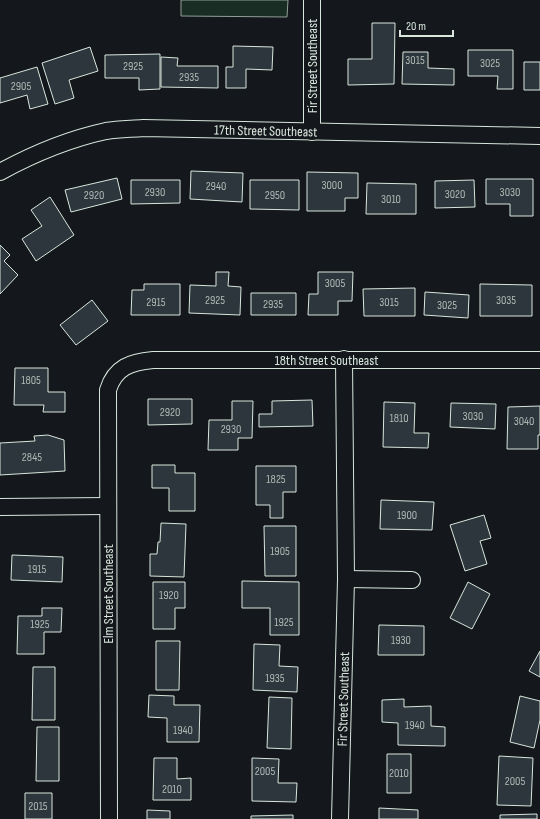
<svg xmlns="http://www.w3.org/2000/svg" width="540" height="819" viewBox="0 0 540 819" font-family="'Sofia Sans Condensed',sans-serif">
  <rect width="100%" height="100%" fill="#14181c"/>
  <path fill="#1a2d24" stroke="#939e99" d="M181,0h107l-1,17 -106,-1z"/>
  <path fill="#2c363c" stroke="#d8e6dc" d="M372,23h23l-1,61 -46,1v-26h24z
    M233,46l40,1 -1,23 -26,-1v19h-20v-21h7z
    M90,47l8,24 -29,9 5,18 -19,6 -13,-41z
    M468,50h45v39h-16l1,-13h-30z
    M403,52h25v16l26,1v16l-52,-1z
    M160,54v35l-21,1v-12h-34v-23z
    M161,57l17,1 -1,8h41v22l-57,-1z
    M524,62h16v28h-16z
    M37,67l11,37 -18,5 -3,-14 -27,8v-25z
    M191,171l52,2 -1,29 -52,-3z
    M307,172l51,1v25h-13v13h-38z
    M117,178l5,21 -51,13 -6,-22z
    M486,179h47v37h-23v-12h-24z
    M131,180h49v23l-49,1z
    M250,180h49v30l-49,-1z
    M474,180l1,27 -40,1v-27z
    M367,183l49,1v30h-50z
    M50,197l24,38 -38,26 -14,-22 20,-13 -11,-16z
    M0,245l10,10 -6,6 14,14 -18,19z
    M216,272h13l-1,14 13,1 -1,28 -51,-2 1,-28 26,1z
    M318,272h35l-1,29h-14v14h-30l1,-21h9z
    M144,284h36v31h-49l1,-25h12z
    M480,284l52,1v31h-52z
    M415,288v28h-51l-1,-27z
    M425,292l44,3 -1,23 -44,-3z
    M251,293h45v22h-45z
    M92,300l16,21 -32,24 -16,-20z
    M15,368h33v24h17v20h-22l1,-7h-30z
    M148,399h44v25l-44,1z
    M312,400l1,26 -54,1v-13h13v-13z
    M232,401h21l-1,37h-14v12h-30l1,-30h23z
    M384,402l31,1 -1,30h15l-1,15 -45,-1z
    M451,403l45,1 -1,25 -45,-2z
    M540,406v29h-2v14h-31l1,-42z
    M48,435l16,5 1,31 -65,4v-32l35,-2 -1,-5z
    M152,465h23v8h20v38h-26v-23h-17z
    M256,466h40v26h-13v26h-13v-13h-14z
    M381,500l53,2 -2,28 -52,-1z
    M484,515l7,23 -11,3 7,23 -22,7 -15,-46z
    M161,523l25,1 -2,53 -34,-1v-22h7l1,-12h2z
    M264,526h32v50h-31z
    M12,555l51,2 -1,25 -51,-2z
    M242,581l57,1v53h-29v-27h-28z
    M153,582h32v26h-10v21h-22z
    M468,582l22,12 -18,35 -22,-11z
    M42,608h20l-1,24h-17v22h-27l1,-38h24z
    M379,625l45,1v29h-46z
    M156,641h24l-1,49h-23z
    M254,644l26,1 -1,21 19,1 -1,25 -44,-2z
    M540,651v26l-11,-6z
    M33,667h22v53h-23z
    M149,695l25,1v9h26l-1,37h-32v-24l-19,-1z
    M520,696l20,5v19l-6,28 -24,-6z
    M269,697l23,1 -1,51 -24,-1z
    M404,699v8l27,-1v20l14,1v19l-47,-1v-22l-16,-1v-22z
    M37,727h22v54h-23z
    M387,754h24v39h-24z
    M499,756l34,2 -2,48 -34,-1z
    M154,758h23v21l14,-1v22h-38z
    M252,758l27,1 -1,24h19l-1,19 -44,-1z
    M25,793h27v26h-27z
    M379,808l39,2v9h-39z
    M147,810l23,1v8h-23z
    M537,814v5h-37v-4z
    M293,815v4h-42v-3z"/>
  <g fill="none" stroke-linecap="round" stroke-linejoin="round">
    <defs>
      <g id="street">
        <path d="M312,0v132"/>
        <path id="s1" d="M0,172c33,-18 69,-33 106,-41 12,-2 25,-2 37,-3l397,8"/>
        <path d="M0,507l107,-1"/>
        <path d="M346,579l66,1"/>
        <path id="s2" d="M109,819l-1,-429c7,-23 23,-28 45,-30h387"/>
        <path id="s3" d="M340,819l6,-240 -2,-220"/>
      </g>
    </defs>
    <use href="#street" stroke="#d8e6dc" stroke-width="18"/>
    <use href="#street" stroke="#14181c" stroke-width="16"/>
  </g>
  <g text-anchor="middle" stroke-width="3" stroke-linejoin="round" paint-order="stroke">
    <g font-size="12" fill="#adbab4">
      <text x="415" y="64">3015</text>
      <text x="490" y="67">3025</text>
      <text x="133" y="70">2925</text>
      <text x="189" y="81">2935</text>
      <text x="21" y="90">2905</text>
      <text x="332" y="189">3000</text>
      <text x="216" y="190">2940</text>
      <text x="155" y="196">2930</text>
      <text x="510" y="196">3030</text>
      <text x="455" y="198">3020</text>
      <text x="94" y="199">2920</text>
      <text x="275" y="199">2950</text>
      <text x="391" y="203">3010</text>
      <text x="335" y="287">3005</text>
      <text x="215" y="304">2925</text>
      <text x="506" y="304">3035</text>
      <text x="156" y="306">2915</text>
      <text x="389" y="306">3015</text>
      <text x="273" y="308">2935</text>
      <text x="447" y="309">3025</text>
      <text x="31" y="384">1805</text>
      <text x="170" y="416">2920</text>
      <text x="473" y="420">3030</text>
      <text x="399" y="422">1810</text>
      <text x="524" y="425">3040</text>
      <text x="231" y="433">2930</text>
      <text x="32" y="461">2845</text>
      <text x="276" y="483">1825</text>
      <text x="407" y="519">1900</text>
      <text x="280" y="555">1905</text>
      <text x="37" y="573">1915</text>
      <text x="169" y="599">1920</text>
      <text x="284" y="626">1925</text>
      <text x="40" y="628">1925</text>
      <text x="401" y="644">1930</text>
      <text x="275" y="682">1935</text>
      <text x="415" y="729">1940</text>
      <text x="183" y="734">1940</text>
      <text x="265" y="775">2005</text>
      <text x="399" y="777">2010</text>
      <text x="515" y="785">2005</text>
      <text x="172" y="793">2010</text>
      <text x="38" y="810">2015</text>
    </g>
    <g font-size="14" fill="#d8e6dc" stroke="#14181c">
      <text transform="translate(312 66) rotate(-90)" y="5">Fir Street Southeast</text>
      <text dy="5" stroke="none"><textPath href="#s1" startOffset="274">17th Street Southeast</textPath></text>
      <text dy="5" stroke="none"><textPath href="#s2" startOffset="661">18th Street Southeast</textPath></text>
      <text transform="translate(108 594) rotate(-90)" y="5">Elm Street Southeast</text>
      <text dy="5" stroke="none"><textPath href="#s3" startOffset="120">Fir Street Southeast</textPath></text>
    </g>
  </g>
  <path d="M400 30v6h53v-6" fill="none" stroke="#d8e6dc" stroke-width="2"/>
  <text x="406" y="30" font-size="12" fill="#d8e6dc" stroke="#14181c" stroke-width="3" paint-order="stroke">20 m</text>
</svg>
